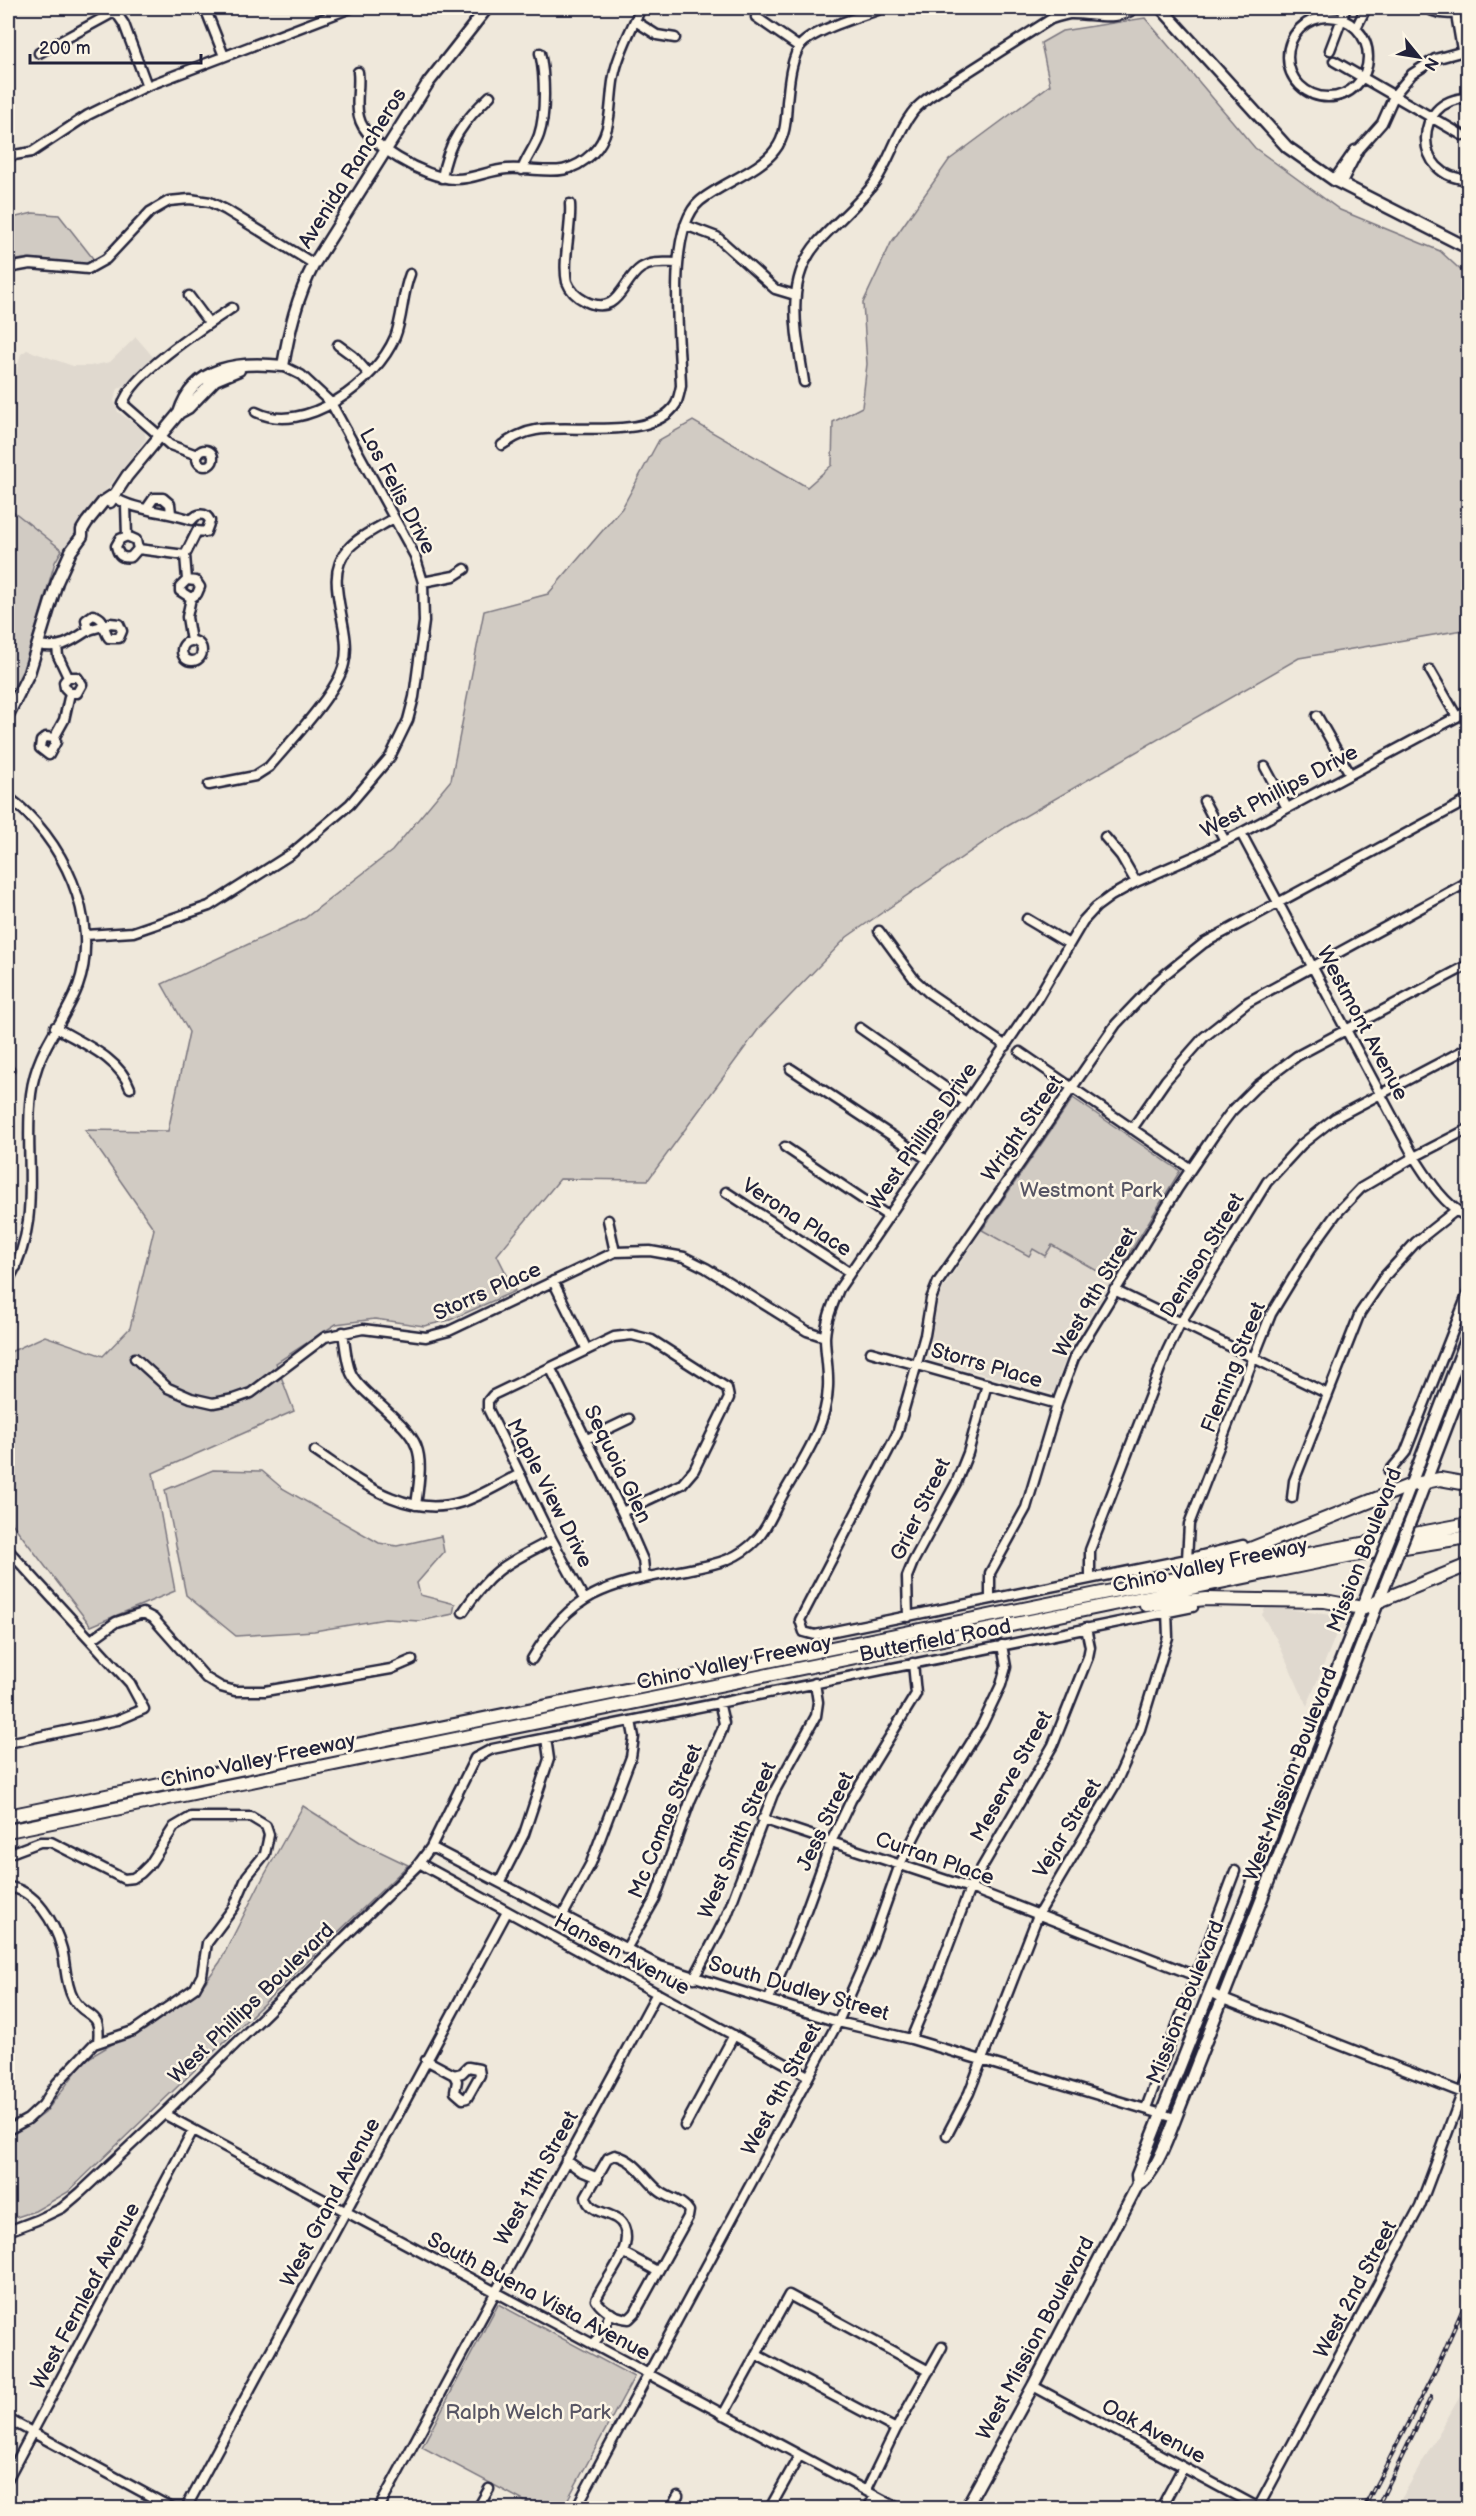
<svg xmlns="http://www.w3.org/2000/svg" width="1476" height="2516" viewBox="0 0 1476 2516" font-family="'Balsamiq Sans',sans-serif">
  <rect width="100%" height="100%" fill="#efe8db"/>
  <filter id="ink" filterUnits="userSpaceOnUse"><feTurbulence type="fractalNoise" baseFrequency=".0167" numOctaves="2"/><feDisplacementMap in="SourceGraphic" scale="12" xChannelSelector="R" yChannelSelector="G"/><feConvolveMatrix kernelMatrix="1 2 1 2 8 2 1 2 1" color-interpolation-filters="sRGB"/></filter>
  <g filter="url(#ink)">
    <path fill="#e0d9cf" d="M136,337l19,22 -20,20 -17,10 -4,11 4,12 26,18 2,9 -64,82 -18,29h-2l-54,-43v-121l8,-14 5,-18 6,-4 46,16h17l20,-4z
      M982,1230l47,25 4,-6 19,-4 61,35 -40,62 -11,26 -7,22 -3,3 -124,-34 11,-64z
      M1266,1606l72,10 1,11 -32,79 -30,-66 -15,-25z
      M1468,2381v127h-72l63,-110z"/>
    <path fill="#d1cbc3" stroke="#7a767f" stroke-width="1.5" d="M1145,18l110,130 85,62 100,41 28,26v352l-169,29 -293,169 -159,110 -87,90 -112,153 -88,-1 -63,76 18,36 -65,29 -26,6 -49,-7 -39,5 -60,39 18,48 -141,62 22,118 -84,35 -83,-108v-165l37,-17 58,20 27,-28 24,-99 -69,-99 83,1 21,-99 -27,-48 143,-66 87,-67 59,-71 33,-169 64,-17 74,-86 37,-68 34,-19 114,66 25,-22 1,-43 29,-15 5,-43 -4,-61 28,-60 58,-83 101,-75 -9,-42 21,-12z
      M33,213l26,2 36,46c-27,13 -59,-11 -87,2v-44z
      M8,507l54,43 -7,12 -32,110 -15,30z
      M1073,1098l107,73 -67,109 -61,-35 -7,11 -12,-7 -4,7 -47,-26z
      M213,1470l49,1 20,17 97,55 18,3 44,-10 3,16 -27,31 3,12 35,9 -2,10 -33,7 -35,-2 -71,12 -78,5 -50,-41 -21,-105z
      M303,1806l57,36 48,23 -340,327 -33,19 -27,9v-84l21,-11 16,-12 40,-53 29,-17 31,-13 54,-39 21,-29 39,-77z
      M498,2304l136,73 -71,131h-26l-115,-61z"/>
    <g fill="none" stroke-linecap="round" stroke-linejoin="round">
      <defs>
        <path id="minor" d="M113,8l11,16 23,62
          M205,8l19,48
          M1426,8c14,7 28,8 42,1
          M1455,8l7,42
          M1288 57a40 40 0 1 1 80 0a40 40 0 1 1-80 0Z
          M756,17l43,30
          M635,21l22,14 18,3
          M1356,28l10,-20
          M1330,50l16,-42
          M39,53l77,-42
          M1334,61l128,74
          M358,72c2,15 -3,30 1,45 6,28 67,61 95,62 18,1 35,-9 53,-10 35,-2 57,12 86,-16 22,-22 15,-55 22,-82 5,-21 17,-44 26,-63
          M1468,98c-57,1 -55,81 0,81
          M8,156l24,-4 56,-37 59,-29 204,-78
          M522,170c4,-12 13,-23 17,-35 7,-21 6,-60 1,-82
          M442,178c5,-35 23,-59 48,-82
          M1334,180l21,-30 4,-1 23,-26 13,-29 17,-20 23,-15 33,-9
          M1341,184l18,-35
          M570,204c2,23 -8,57 -3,78 3,8 10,15 18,19 34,17 37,-21 56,-33 11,-7 24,-5 36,-5
          M685,225l32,12 58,52 20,6
          M8,268l22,-4 58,5 18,-10 44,-47 19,-11 21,-2 20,3 16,8 88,54
          M189,296l20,27
          M338,345l15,11 15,17
          M804,382c-7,-48 -21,-100 14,-140 18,-20 41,-38 57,-60 15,-22 21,-48 37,-69 4,-6 11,-11 17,-16l122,-78c6,-2 12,-4 18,-5 23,-1 47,9 66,-6
          M256,412c49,24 120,-30 139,-75 8,-20 7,-43 15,-63
          M502,445c11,-7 21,-13 34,-15 37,-6 117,11 140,-26 2,-5 4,-13 5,-18 -1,-44 -16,-156 19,-185 20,-17 61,-31 75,-51 11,-14 11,-31 12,-48 2,-18 3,-36 11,-53 9,-18 65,-33 85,-41
          M197 458a8 8 0 1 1 16 0a8 8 0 1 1-16 0Z
          M197,455l-27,-10 -47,-41c8,-30 82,-78 109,-96
          M112,496c22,15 54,15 80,24
          M126,505l1,31
          M147,508l7,-10h9l7,6 1,9
          M192,520c5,-7 14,-8 18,1l-4,11 -9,-1
          M127,536l-7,3 -4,7c2,9 6,13 15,11l7,-8
          M127,536l9,4 2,9
          M138,549l47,6
          M187,580l9,1 4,6 -3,7 -6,4 -4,19 4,24
          M187,580l-2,-25 12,-24
          M187,580l-7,7v4l11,7
          M423,582l31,-6 11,-7
          M182 651a10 10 0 1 1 20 0a10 10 0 1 1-20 0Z
          M39,645c21,4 30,-2 48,-14 8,-4 16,-4 23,-8l9,1 3,7 -3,7h-10c-7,-9 -2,-20 -16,-23l-7,5 2,11
          M57,646l1,10 10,21
          M1430,670l27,47
          M68,677h9l5,7 -5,9h-7
          M1317,716l33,58
          M54,738l-8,-1 -5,4 -1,7 9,7 7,-13 -2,-4 10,-18 6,-27 -5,-5 -1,-6 4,-5
          M1265,767l22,41
          M209,785l46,-9 14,-9c20,-24 69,-75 75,-103 10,-37 -24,-84 4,-115 11,-13 32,-22 46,-31
          M8,797c54,40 94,122 70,189 -15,40 -41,61 -47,108 -8,66 13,125 -23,187
          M1204,801l21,40
          M1241,833l173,324c16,25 29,46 54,61
          M1105,837l16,19 15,26
          M1027,919l42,25
          M879,931l36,49 14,13 77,53
          M86,935l47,-3 76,-26 82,-52 59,-50 40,-47 18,-37 6,-23 10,-75 -1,-40 -8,-26 -84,-153 -30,-28 -18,-9
          M55,1027c26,16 64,30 75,61
          M860,1028l106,74
          M1020,1052l171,117
          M791,1069l136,90
          M8,1070h1
          M1132,1129l34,-49 38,-43 44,-35 220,-120
          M785,1147l103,69
          M726,1192l123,80
          M608,1220l7,32
          M8,1263l8,4
          M553,1281l34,69
          M1114,1290l214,104
          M343,1332c2,13 3,30 8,41 5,11 16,20 25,28 44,40 49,43 40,104
          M871,1352l186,52
          M135,1358l33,30 23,10 22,5 21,-4 17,-6 74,-56 38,-8 63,8 23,-6 166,-79 35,-1 34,6 22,11 101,63 18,6
          M551,1369l71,143 21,48 2,18
          M587,1439l42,-20
          M315,1451c43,29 91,69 147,51 19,-6 39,-19 58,-28
          M1389,1472l16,-19 63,-160
          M1292,1498l2,-17 66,-168 25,-37 31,-34 39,-31
          M1243,1545l-56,14 -372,76 -11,-3 -4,-12 97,-186 28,-99 6,-36 7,-17 178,-258 42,-44 46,-37 264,-143
          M8,1550l122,133 14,26 -26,11 -110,23
          M1187,1559l2,-35 65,-167 17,-43 39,-64 26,-36 25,-26 53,-31 54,-28
          M1090,1578v-28l77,-199 13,-27 87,-142 35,-38 33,-26 133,-70
          M584,1599l-32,-59 -64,-131v-8l5,-6 121,-58 18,-2 20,5 75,48 2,10 -35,72 -12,14 -60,28
          M990,1599v-26l36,-65 33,-110 15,-40 104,-170 36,-53 17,-23 26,-26 40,-30 171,-91
          M463,1612c29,-44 45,-49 89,-72
          M908,1617l-1,-40 6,-15 43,-79 12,-30 19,-69
          M91,1640l25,-18 27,-9 10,5 53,60 15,9 14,4h30l126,-22 21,-9
          M532,1659c43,-73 82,-75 158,-90 28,-5 49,-10 68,-31 10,-11 16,-27 23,-40 19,-34 46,-71 47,-111 1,-17 -3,-34 -3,-50 1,-17 8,-33 14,-48l198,-290 46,-78 13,-14 15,-11 25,-14 55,-24 50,-25 227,-122
          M762,1819l208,69 226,88
          M431,1847l229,119 178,56 73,17 264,79
          M8,1854l32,-12h11l73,37 9,-1 8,-5 9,-9 24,-37 17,-10h60l15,9 3,9 -4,19 -18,22 -13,31 -27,36 -5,32 -7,13 -62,43 -39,13 -37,39 -14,22 -15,14 -20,11
          M419,1863l389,213
          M500,1881l24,-47 25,-75 -3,-21
          M8,1887c28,3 47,36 54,62 4,16 3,34 11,49 12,22 29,10 25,44
          M563,1915l28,-52 40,-106 3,-20 -3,-16
          M626,1949l29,-50 36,-100 31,-69 2,-7 -5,-21
          M694,1978l33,-63 46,-121 43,-78 2,-14 -3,-19
          M1210,1992l13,7 240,94
          M769,1999l28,-64 34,-93 20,-42 65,-106 -3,-31
          M911,2039l23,-55 36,-96 83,-143 35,-88 2,-10 -4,-19
          M426,2060l28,15 3,6 -2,11 8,7 4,-1 13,-23 -1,-6 -11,-2 -6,6 -8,2
          M1146,2108l89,-237
          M164,2114l734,394
          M685,2126l49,-91
          M947,2135l22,-42 69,-178 77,-130 25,-56 28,-92 -1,-26
          M615,2155c22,6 28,22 43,35 10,9 25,10 31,21l-1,6 -53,96 -6,6c-13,-1 -26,-8 -33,-19 8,-21 38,-49 28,-73 -7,-17 -36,-11 -38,-31l22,-38z
          M566,2160l15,11 17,7
          M8,2231l29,-11 25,-12 19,-16 83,-78 253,-248 14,-19 44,-89 17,-9 701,-142
          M622,2252l35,19
          M594,2345l17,-32
          M757,2355l139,74
          M1033,2386l226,122
          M723,2415l66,-120 140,76
          M8,2419l164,89
          M8,2478l185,-348
          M866,2491l30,-62 46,-82
          M186,2508l321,-596
          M379,2508l278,-515
          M478,2508l11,-19
          M576,2508l262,-486 30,-68 32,-90 23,-44 59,-95 19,-40 5,-18 -4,-22
          M671,2508l7,-12
          M770,2508l29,-52
          M868,2508l7,-12
          M1161,2508l22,-41
          M1258,2508l162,-302 48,-128"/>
        <path id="major" d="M1161,8l126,139 47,33 134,68
          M179,413c15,-48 61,-52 104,-47 6,-35 14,-70 31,-102l114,-181 59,-75
          M110,502l17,-26 52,-63 9,-5 27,-28 24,-10
          M8,715l21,-42 28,-91 14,-31 11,-15v-6l5,-8 16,-20 9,-6
          M1414,1512l54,-141
          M1399,1515l69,-180
          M1138,2184c18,-7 34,-58 42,-77l210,-535
          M966,2508l67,-122 105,-202 -1,-9 238,-601"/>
        <path id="highway" d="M1192,1569l43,-14 176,-70 29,-6 28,5
          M1146,1605l60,-6 52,1 67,1 37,7 106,-43
          M8,1816l1099,-224 361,-68
          M8,1831l1339,-275 121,-19"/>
      </defs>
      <use href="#minor" stroke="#22223b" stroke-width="13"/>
      <use href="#major" stroke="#22223b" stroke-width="15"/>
      <use href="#highway" stroke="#22223b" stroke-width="16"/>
      <use href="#minor" stroke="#fcf5e5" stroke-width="8"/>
      <use href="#major" stroke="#fcf5e5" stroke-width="10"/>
      <use href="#highway" stroke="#fcf5e5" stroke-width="12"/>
      <defs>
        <path id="rail" d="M1364,2508l73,-141 31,-70
          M1377,2508l54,-111"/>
      </defs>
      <use href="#rail" stroke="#22223b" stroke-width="4"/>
      <use href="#rail" stroke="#fcf5e5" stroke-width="1.5" stroke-dasharray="4.5" stroke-linecap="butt"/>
      <defs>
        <path id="major-bridge" d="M1390,1572l24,-60
          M1375,1574l24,-59"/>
      </defs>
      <use href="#major-bridge" stroke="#22223b" stroke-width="15" stroke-linecap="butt"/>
      <use href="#major-bridge" stroke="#fcf5e5" stroke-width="10"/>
    </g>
  </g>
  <g text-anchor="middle" stroke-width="5" stroke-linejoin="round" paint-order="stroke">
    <g font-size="21" fill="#22223b" stroke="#fcf5e5">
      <text transform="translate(352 168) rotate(-58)" y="7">Avenida Rancheros</text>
      <text transform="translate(398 491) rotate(62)" y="7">Los Felis Drive</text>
      <text transform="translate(1279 791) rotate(-28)" y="7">West Phillips Drive</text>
      <text transform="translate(1363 1023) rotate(62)" y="7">Westmont Avenue</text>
      <text transform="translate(1022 1128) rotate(-55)" y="7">Wright Street</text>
      <text transform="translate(922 1136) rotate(-55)" y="7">West Phillips Drive</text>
      <text transform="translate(797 1217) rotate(33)" y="7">Verona Place</text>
      <text transform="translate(1202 1255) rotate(-59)" y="7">Denison Street</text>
      <text transform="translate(487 1291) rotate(-24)" y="7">Storrs Place</text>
      <text transform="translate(1095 1292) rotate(-60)" y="7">West 9th Street</text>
      <text transform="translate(987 1365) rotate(16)" y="7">Storrs Place</text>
      <text transform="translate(1233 1367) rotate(-68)" y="7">Fleming Street</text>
      <text transform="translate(618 1464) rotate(64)" y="7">Sequoia Glen</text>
      <text transform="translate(550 1493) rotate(63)" y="7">Maple View Drive</text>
      <text transform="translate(920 1509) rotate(-64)" y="7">Grier Street</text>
      <text transform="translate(1364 1550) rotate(-69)" y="7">Mission Boulevard</text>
      <text transform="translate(1210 1565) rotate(-12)" y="7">Chino Valley Freeway</text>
      <text transform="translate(935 1640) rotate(-11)" y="7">Butterfield Road</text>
      <text transform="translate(734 1662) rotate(-12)" y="7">Chino Valley Freeway</text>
      <text transform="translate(258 1760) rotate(-12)" y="7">Chino Valley Freeway</text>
      <text transform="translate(1290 1774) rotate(-69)" y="7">West Mission Boulevard</text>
      <text transform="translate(1011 1776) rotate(-61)" y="7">Meserve Street</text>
      <text transform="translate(665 1821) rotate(-68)" y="7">Mc Comas Street</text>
      <text transform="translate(825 1821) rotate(-65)" y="7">Jess Street</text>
      <text transform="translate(1067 1828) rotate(-59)" y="7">Vejar Street</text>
      <text transform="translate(737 1840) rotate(-67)" y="7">West Smith Street</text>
      <text transform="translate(935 1858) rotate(19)" y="7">Curran Place</text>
      <text transform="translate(622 1954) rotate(28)" y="7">Hansen Avenue</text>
      <text transform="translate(799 1988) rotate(16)" y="7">South Dudley Street</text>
      <text transform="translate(1185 2002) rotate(-68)" y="7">Mission Boulevard</text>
      <text transform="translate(251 2003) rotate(-44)" y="7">West Phillips Boulevard</text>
      <text transform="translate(781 2089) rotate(-62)" y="7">West 9th Street</text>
      <text transform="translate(536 2178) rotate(-61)" y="7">West 11th Street</text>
      <text transform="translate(330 2202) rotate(-62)" y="7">West Grand Avenue</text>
      <text transform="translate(1355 2289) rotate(-62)" y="7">West 2nd Street</text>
      <text transform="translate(85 2296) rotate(-62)" y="7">West Fernleaf Avenue</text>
      <text transform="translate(539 2296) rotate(28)" y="7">South Buena Vista Avenue</text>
      <text transform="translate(1035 2338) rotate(-62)" y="7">West Mission Boulevard</text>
      <text transform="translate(1154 2431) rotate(28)" y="7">Oak Avenue</text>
    </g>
    <g font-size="21" fill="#575564" stroke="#fcf5e5">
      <text x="1091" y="1197">Westmont Park</text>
      <text x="528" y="2419">Ralph Welch Park</text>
    </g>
  </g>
  <rect width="1476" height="2516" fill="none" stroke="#fcf5e5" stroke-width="30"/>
  <rect x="15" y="15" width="1446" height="2486" fill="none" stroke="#22223b" stroke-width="2" filter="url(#ink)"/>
  <g transform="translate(1419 57) rotate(120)" stroke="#fcf5e5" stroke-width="4.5" paint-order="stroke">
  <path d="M0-4.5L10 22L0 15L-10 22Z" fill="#22223b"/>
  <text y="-9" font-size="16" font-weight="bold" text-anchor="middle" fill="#22223b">N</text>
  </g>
  <path d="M30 54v9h171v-9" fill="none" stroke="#22223b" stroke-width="3"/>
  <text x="39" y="54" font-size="18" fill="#22223b" stroke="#fcf5e5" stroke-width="4.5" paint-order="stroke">200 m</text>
</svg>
